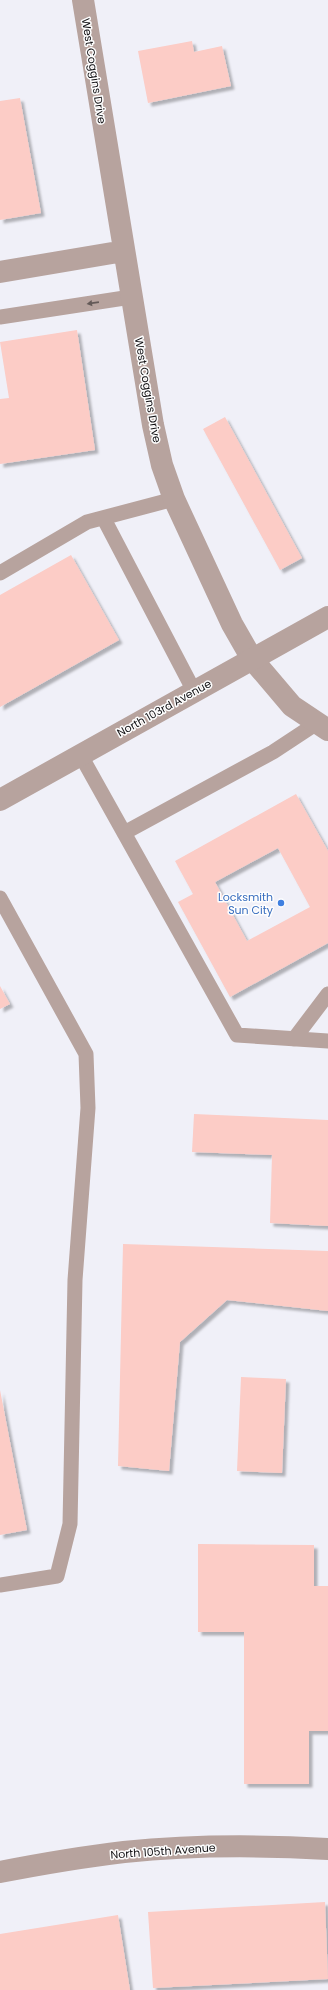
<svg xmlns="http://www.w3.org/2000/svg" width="328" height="1990" viewBox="0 0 328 1990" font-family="Poppins,sans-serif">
  <defs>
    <filter id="shadow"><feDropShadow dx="3.5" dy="3.5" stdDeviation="1" flood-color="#0004"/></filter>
  </defs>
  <rect width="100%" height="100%" fill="#f0f0f8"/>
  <path fill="#fcccc6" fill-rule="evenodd" filter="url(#shadow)" d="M192,41l2,11 28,-6 9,40 -83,17 -10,-52z
    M20,98l21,115 -41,7v-119z
    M77,330l18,120 -95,14v-65l9,-1 -9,-56z
    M225,417l77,141 -22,12 -77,-141z
    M71,555l48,85 -119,67v-112z
    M296,794l32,57v92l-98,54 -52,-95 15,-8 -18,-33zM278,848l32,59 -63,34 -32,-59z
    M0,986l10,18 -10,5z
    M194,1114l134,6v106l-58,-3 2,-68 -80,-3z
    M123,1244l205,7v60l-101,-11 -47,42 -11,129 -51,-5z
    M241,1377l45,2 -4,94 -45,-2z
    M0,1390l27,140 -27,5z
    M198,1544l116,1v41h14v145h-19v53h-65v-152h-46z
    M325,1902l3,77 -175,9 -5,-76z
    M118,1915l12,75h-130v-56z"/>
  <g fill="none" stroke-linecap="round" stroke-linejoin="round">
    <path stroke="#b7a39e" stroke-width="15" d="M0,317l131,-20
      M104,519l90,172
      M0,573l87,-51 87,-23
      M80,754l157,281 91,6
      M124,833l149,-81 44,-29
      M0,898l86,156 2,54 -13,172 -5,244 -13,52 -57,9
      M294,1039l34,-45"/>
    <path stroke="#b7a39e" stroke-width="22" d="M83,0l70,425 9,40 12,34 58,125 20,35 40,47 36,24
      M0,272l124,-21
      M0,1872c41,-8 82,-15 124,-20 67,-7 136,-7 204,-3"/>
    <path stroke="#b7a39e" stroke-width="22" d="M0,800l328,-183"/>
  </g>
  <defs><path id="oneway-solid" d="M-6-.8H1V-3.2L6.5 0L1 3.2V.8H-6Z"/></defs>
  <use fill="#645a58" href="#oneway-solid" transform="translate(93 303) rotate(172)"/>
  <circle fill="#3f7fe0" stroke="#fefefe" stroke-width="1.5" cx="281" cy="903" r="4"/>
  <g text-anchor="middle" stroke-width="3" stroke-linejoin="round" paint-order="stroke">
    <g font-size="11" fill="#111013" stroke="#fefefe">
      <text transform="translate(94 71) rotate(81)" y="4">West Coggins Drive</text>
      <text transform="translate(148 390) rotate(80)" y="4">West Coggins Drive</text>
      <text transform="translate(164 708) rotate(-29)" y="4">North 103rd Avenue</text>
      <text transform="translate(163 1851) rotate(-4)" y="4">North 105th Avenue</text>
    </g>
    <g font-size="11" fill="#366cbe" stroke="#fefefe" text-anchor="end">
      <text x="273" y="901">Locksmith<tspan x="273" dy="13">Sun City</tspan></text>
    </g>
  </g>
</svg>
